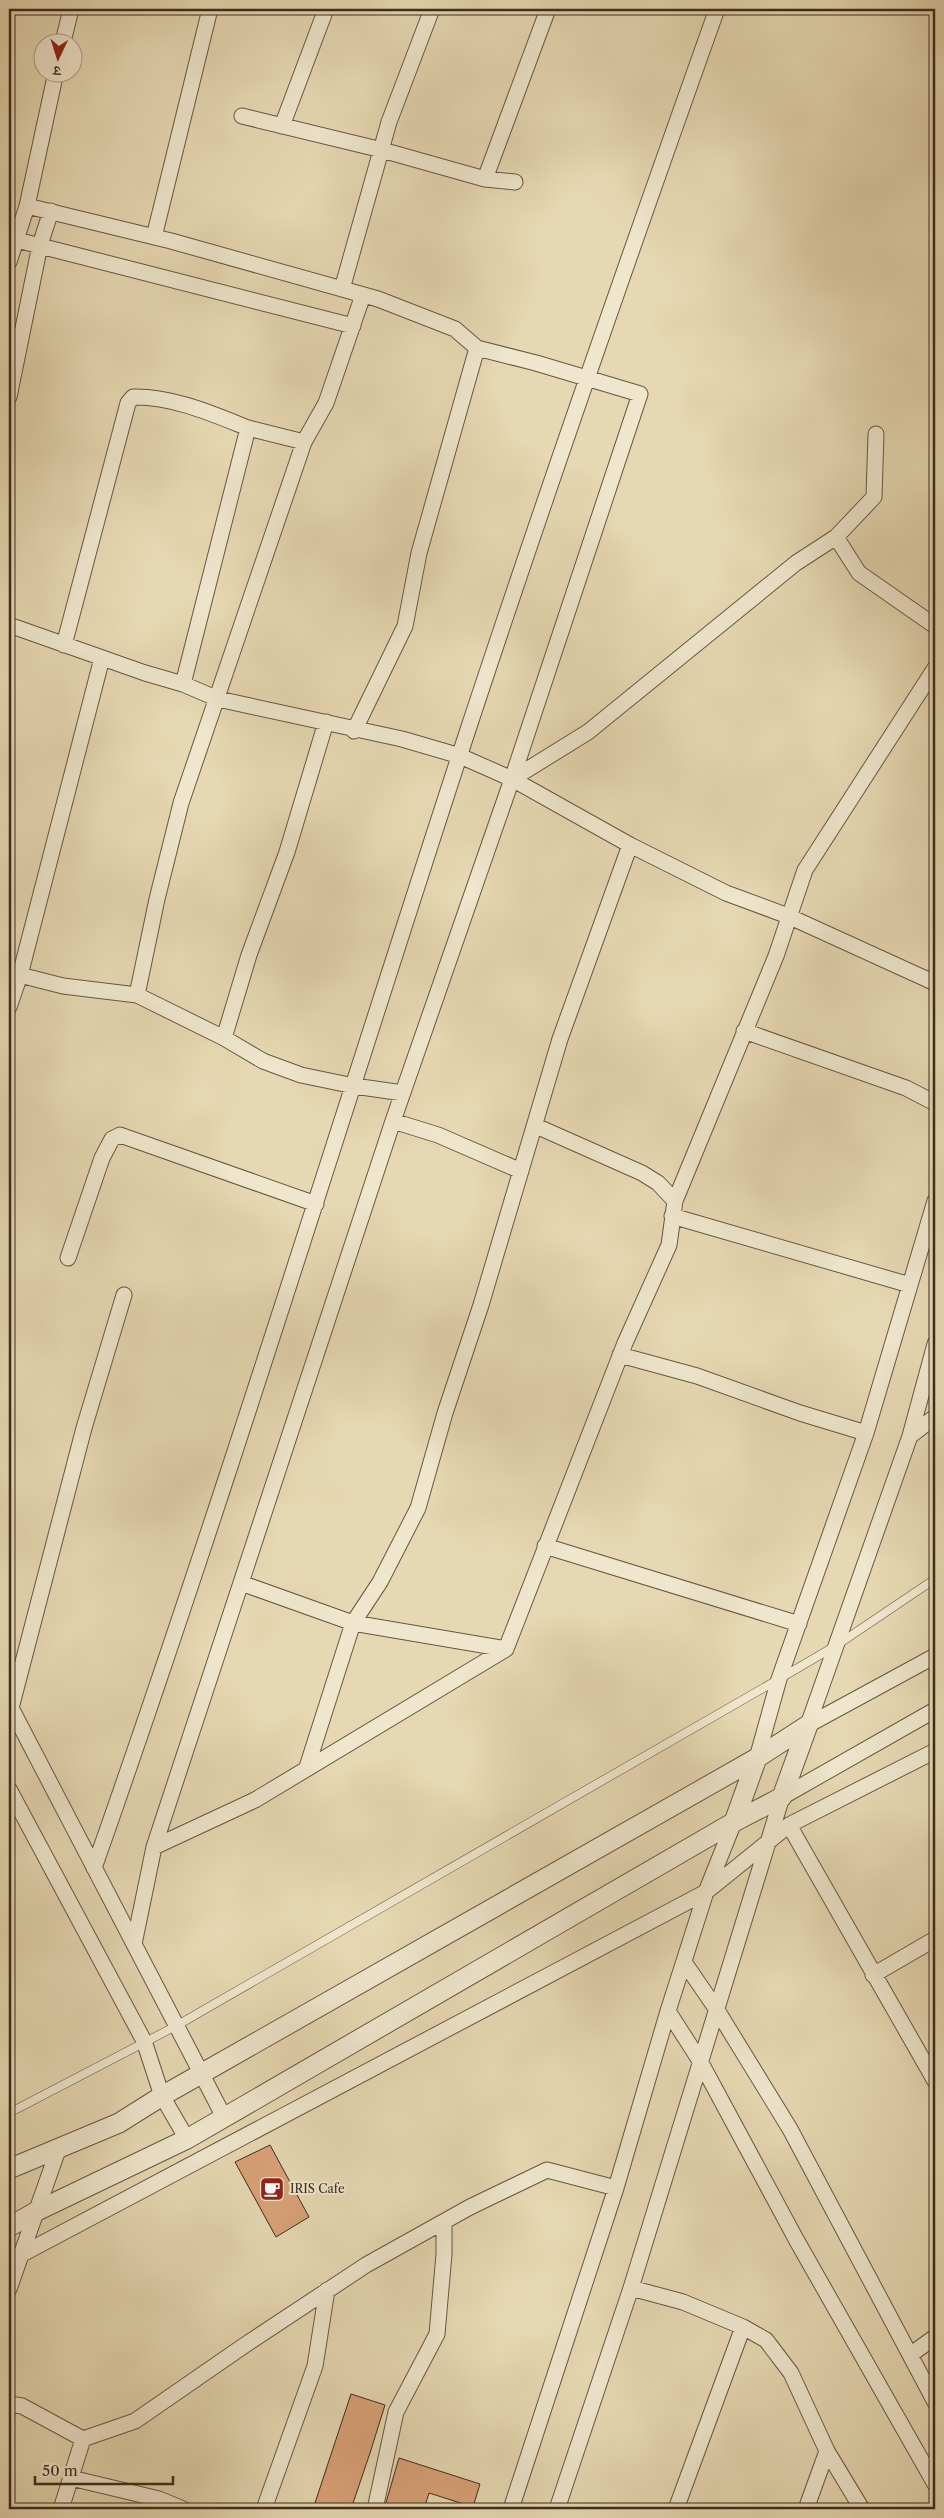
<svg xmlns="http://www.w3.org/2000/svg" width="944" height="2518" viewBox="0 0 944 2518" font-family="'Libre Caslon Text','Noto Serif Devanagari',serif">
  <rect width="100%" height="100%" fill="#e6d8b2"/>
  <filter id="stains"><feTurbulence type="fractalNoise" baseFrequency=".004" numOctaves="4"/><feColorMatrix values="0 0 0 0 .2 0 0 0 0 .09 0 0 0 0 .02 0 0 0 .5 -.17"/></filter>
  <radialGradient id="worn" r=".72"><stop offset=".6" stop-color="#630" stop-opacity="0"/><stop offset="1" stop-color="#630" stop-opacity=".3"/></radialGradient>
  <path fill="#d9a177" stroke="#3d2c1e" d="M270,2145l39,72 -33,20 -41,-75z
    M351,2394l34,11 -15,48 -19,56h-38z
    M399,2458l81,26 -7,23 -44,-14 -5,16h-28l-11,-3z"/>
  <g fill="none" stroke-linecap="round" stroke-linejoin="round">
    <defs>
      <path id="service" d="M9,2113l167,-87 603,-347 58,-34 98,-66"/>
      <path id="minor" d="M63,42l8,-33
        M56,72l-29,134 144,35 207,58 77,30 22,19 59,15 104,31 -128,385 -119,342 -239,726 -20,97
        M242,116l140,34 103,29 30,3
        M282,126l44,-117
        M485,179l63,-170
        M154,237l56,-228
        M9,238l344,88
        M9,262l18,-56
        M342,289l47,-167 43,-113
        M9,397l31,-152 11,-34
        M248,428l56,14
        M836,537l38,-40 2,-63
        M9,625l136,48 38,11 35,15 184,40 58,17 52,23 118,66 96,48 62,23 147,67
        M64,645l64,-242 5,-6c39,-1 80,17 115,31l-65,256
        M102,658l-82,317 43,11 74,9 87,43 39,23 38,14 53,11 49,7
        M354,731l51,-105 14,-73 58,-205
        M512,779l76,-47 208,-169 40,-26 23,36 76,53
        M137,995l20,-96 24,-96 123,-361 22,-39 37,-108
        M9,1007l11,-32
        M744,1031l162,57 29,15
        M224,1038l25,-83 38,-103 39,-130
        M393,1121l45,14 83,36
        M536,1126l106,47 16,10 17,18
        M672,1216l238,69
        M68,1258l34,-100 10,-19 8,-4 196,69
        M620,1355l77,21 103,37 66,20
        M910,1436l25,-19
        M545,1546l254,78
        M241,1583l112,40 153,26
        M9,1704l215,413
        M11,1708l73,-280 40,-133
        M808,1725l102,-289 25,-92
        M808,1725l127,-69
        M757,1758l22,-79 87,-246 69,-232
        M307,1767l46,-144 27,-41 38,-74 27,-95 36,-108 79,-266 70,-194
        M9,1789l135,252 18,55 25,43
        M734,1822l-28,70 -38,119 32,50 97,180 138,243
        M789,1825l146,256
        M154,1847l101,-47 251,-151 119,-306 44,-98 6,-44 101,-245 29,-86 130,-202
        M94,1868c130,-369 245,-743 366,-1114 82,-250 169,-498 257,-745
        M684,1962l33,48 73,119 145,273
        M873,1975l62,-36
        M9,2261l697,-369 83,-67 146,-74
        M631,2288l52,14 60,25 23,13 25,33 36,78 35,58
        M9,2289l49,-139
        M910,2355l25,-18
        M9,2404l13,2 61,33 52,-18 110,-76 121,-80 104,-58 77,-37 69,18
        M71,2478l88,21 24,10
        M61,2509l22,-70
        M264,2509l51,-143 12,-76
        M375,2509l21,-97 41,-78 7,-80v-32
        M511,2509l105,-321 52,-177
        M557,2509l74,-221 151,-491 153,-87
        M676,2509l67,-182
        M806,2509l21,-58"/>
      <path id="tertiary" d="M734,1822l23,-64
        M9,2169l110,-46 43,-27 595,-338 51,-33
        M9,2227l28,-16 150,-72 547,-317 48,-25 26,-72"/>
    </defs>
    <use href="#service" stroke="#675743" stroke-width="9"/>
    <use href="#minor" stroke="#675743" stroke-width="17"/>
    <use href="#tertiary" stroke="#675743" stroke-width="21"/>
    <use href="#service" stroke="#efe6cd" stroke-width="8"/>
    <use href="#minor" stroke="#efe6cd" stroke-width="15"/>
    <use href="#tertiary" stroke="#efe6cd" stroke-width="19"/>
  </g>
  <defs>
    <symbol id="cafe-square" viewBox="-11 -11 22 22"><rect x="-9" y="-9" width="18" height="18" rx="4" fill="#8f2418" stroke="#efe6cd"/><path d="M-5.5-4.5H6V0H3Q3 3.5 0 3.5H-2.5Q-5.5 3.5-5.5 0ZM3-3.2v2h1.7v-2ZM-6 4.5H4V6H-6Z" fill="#fff"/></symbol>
  </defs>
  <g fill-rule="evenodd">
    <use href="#cafe-square" x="258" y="2175" width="28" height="28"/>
  </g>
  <g text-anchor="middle" stroke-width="4" stroke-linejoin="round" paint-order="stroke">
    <g font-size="12" fill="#3d2c1e" stroke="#efe6cd" text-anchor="start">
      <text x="290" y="2193">IRIS Cafe</text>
    </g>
  </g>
  <rect width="944" height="2518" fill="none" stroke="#e6d8b2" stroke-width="30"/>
  <rect x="10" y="10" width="924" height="2498" fill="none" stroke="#3d2c1e" stroke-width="2.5"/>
  <rect x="15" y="15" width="914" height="2488" fill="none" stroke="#3d2c1e"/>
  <g transform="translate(58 58) rotate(184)"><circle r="24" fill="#efe6cd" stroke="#a89c87"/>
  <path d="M0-4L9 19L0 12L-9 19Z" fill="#8f2418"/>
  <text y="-8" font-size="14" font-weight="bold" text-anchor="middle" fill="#3d2c1e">उ</text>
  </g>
  <path d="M35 2476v8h138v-8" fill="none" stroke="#3d2c1e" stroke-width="2.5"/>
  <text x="42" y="2476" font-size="15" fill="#3d2c1e" stroke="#efe6cd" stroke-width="4" paint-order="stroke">50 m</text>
  <rect width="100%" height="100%" filter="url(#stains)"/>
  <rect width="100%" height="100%" fill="url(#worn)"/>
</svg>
